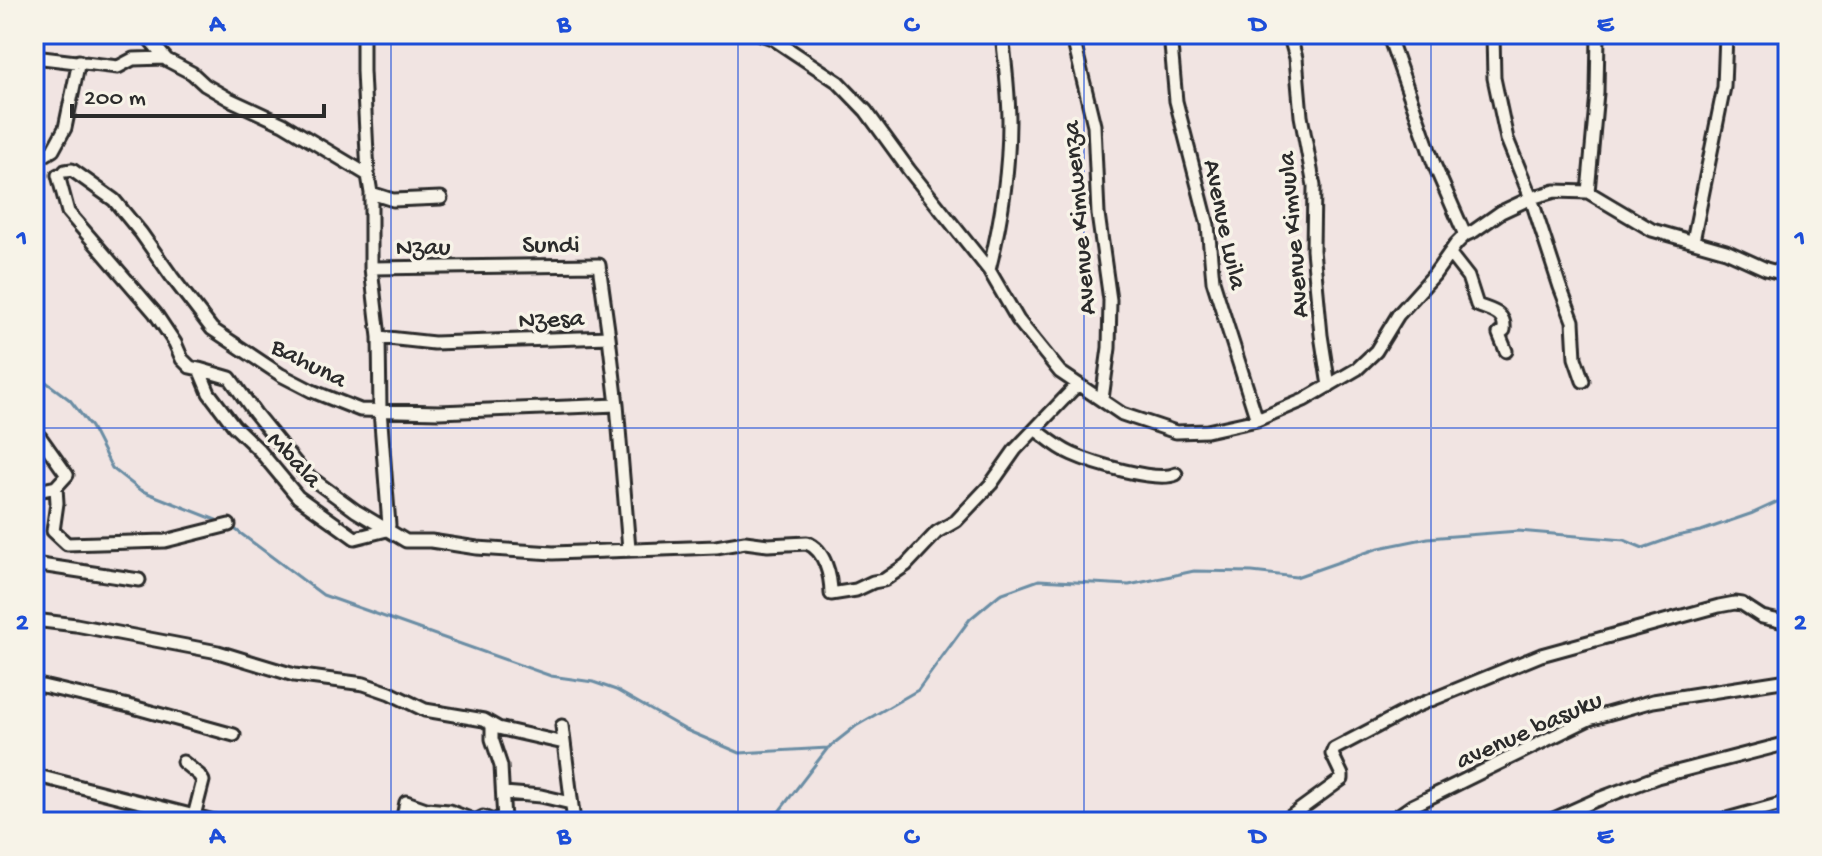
<svg xmlns="http://www.w3.org/2000/svg" width="1822" height="856" viewBox="0 0 1822 856" font-family="'Gochi Hand',sans-serif">
  <rect width="100%" height="100%" fill="#f1e4e2"/>
  <filter id="ink" filterUnits="userSpaceOnUse"><feTurbulence type="fractalNoise" baseFrequency=".0125" numOctaves="2"/><feDisplacementMap in="SourceGraphic" scale="16" xChannelSelector="R" yChannelSelector="G"/><feConvolveMatrix kernelMatrix="1 2 1 2 8 2 1 2 1" color-interpolation-filters="sRGB"/></filter>
  <g filter="url(#ink)">
    <g fill="none" stroke-linecap="round" stroke-linejoin="round">
      <path stroke="#6b8da4" stroke-width="3" d="M34,373l36,27 21,27 21,41 28,22 81,32
        M232,527l91,68 228,81 42,6 23,8 70,40 54,23 88,-5 28,-22 62,-36 52,-71 30,-25 39,-14 90,5 65,-14 58,1 44,5 83,-29 49,-10 90,-7 106,9 19,8 34,-12 24,-5 52,-18 35,-16
        M771,822l56,-73"/>
      <defs>
        <path id="minor" d="M145,34l22,26 25,13 13,12 24,14 54,25 85,51 3,18v75l228,-3 10,72
          M363,34v37l5,104
          M761,34l11,4 66,44 28,29 43,59 80,100 29,50 42,52 62,42 54,18 31,-1 50,-11 47,-20 53,-31 19,-18 22,-36 36,-40 22,-31 9,-9 9,-4 27,-19 30,-14 24,-7 33,1 64,38 74,21 40,18 22,6
          M1072,34l22,91 4,89 12,86 -1,48 -7,51
          M1170,34l6,67 32,124 5,56 44,139
          M1289,34l7,24 5,58 13,70 -1,64 8,85 8,51
          M1388,34l46,130 31,71
          M1493,34l1,44 13,61 24,59 29,89 13,34 2,37 8,23
          M34,57l84,10 15,-8 32,-1
          M65,171l7,-1 42,30 27,33 31,44 40,52 69,46 31,16 48,19 79,2 178,-7
          M58,175l10,37 87,101 20,30 7,16 8,8 9,2 10,24 25,33 25,24 39,47 57,41 32,-8
          M34,177l4,-18 15,-9 12,-22 14,-67
          M1588,192l9,-99 1,-59
          M371,193l22,7 48,-2
          M1693,241l31,-154 2,-53
          M1450,254l18,23 9,28c14,6 29,7 27,25l-5,4 7,17
          M371,268l8,69 1,73 9,115 -2,5
          M989,270c12,-48 20,-99 20,-148 0,-30 -4,-59 -7,-88
          M379,337l55,6 175,-6 8,68 12,144
          M199,369l31,9 25,35 48,59 53,39 50,30h25l46,7 76,5 163,-6 29,-5 23,3 39,-2c18,7 24,33 24,51l25,-4 17,-8 11,-2 22,-15 31,-33 19,-11 35,-37 24,-34 63,-66
          M1035,429c12,9 23,19 37,25 20,9 85,29 104,20
          M34,433l6,4 27,38 -11,12 1,16 -4,28 14,13 98,-3 64,-16
          M34,492l22,-5
          M34,564l105,16
          M34,620l42,5 142,27 76,23 70,9 26,9 35,17 59,10 14,8 66,15
          M34,684l99,23 101,28
          M492,725v14l9,27 3,55
          M562,726l12,96
          M183,762l16,13 4,6 -9,35
          M34,775l184,47
          M504,793l37,3 30,7
          M402,822l4,-20 20,7 23,2 26,10 8,-4c9,4 12,5 21,-2
          M1283,822l59,-43v-4l-10,-21 2,-5 80,-42 127,-52 178,-49 16,-3 7,1 20,13 26,6
          M1389,822l23,-16 177,-87 64,-18 135,-21
          M1547,822l49,-22 61,-23 131,-34
          M1716,822l72,-20"/>
      </defs>
      <use href="#minor" stroke="#2b2b2b" stroke-width="17"/>
      <use href="#minor" stroke="#f7f3e8" stroke-width="11"/>
    </g>
  </g>
  <path fill="none" stroke="#1d4ed8" stroke-width="2" stroke-opacity="0.55" d="M391,34v788M738,34v788M1084,34v788M1431,34v788M34,428h1754"/>
  <g text-anchor="middle" stroke-width="7" stroke-linejoin="round" paint-order="stroke">
    <g font-size="26" fill="#2b2b2b" stroke="#f7f3e8">
      <text transform="translate(1077 218) rotate(-95)" y="9">Avenue Kimwenza</text>
      <text transform="translate(1227 224) rotate(78)" y="9">Avenue Luila</text>
      <text transform="translate(1291 235) rotate(-95)" y="9">Avenue Kimvula</text>
      <text x="551" y="252">Sundi</text>
      <text transform="translate(423 245) rotate(-1)" y="9">Nzau</text>
      <text transform="translate(551 317) rotate(-2)" y="9">Nzesa</text>
      <text transform="translate(310 361) rotate(27)" y="9">Bahuna</text>
      <text transform="translate(296 458) rotate(47)" y="9">Mbala</text>
      <text transform="translate(1528 728) rotate(-24)" y="9">avenue basuku</text>
    </g>
  </g>
  <rect width="1822" height="856" fill="none" stroke="#f7f3e8" stroke-width="88"/>
  <path d="M72 104v12h252v-12" fill="none" stroke="#2b2b2b" stroke-width="4"/>
  <text x="84" y="104" font-size="24" fill="#2b2b2b" stroke="#f7f3e8" stroke-width="6" paint-order="stroke">200 m</text>
  <rect x="44" y="44" width="1734" height="768" fill="none" stroke="#1d4ed8" stroke-width="3"/>
  <g font-size="26" text-anchor="middle" font-weight="bold" fill="#1d4ed8">
    <text x="217" y="31">A</text>
    <text x="564" y="31">B</text>
    <text x="911" y="31">C</text>
    <text x="1258" y="31">D</text>
    <text x="1605" y="31">E</text>
    <text x="22" y="245">1</text>
    <text x="1800" y="245">1</text>
    <text x="22" y="629">2</text>
    <text x="1800" y="629">2</text>
    <text x="217" y="843">A</text>
    <text x="564" y="843">B</text>
    <text x="911" y="843">C</text>
    <text x="1258" y="843">D</text>
    <text x="1605" y="843">E</text>
  </g>
</svg>
